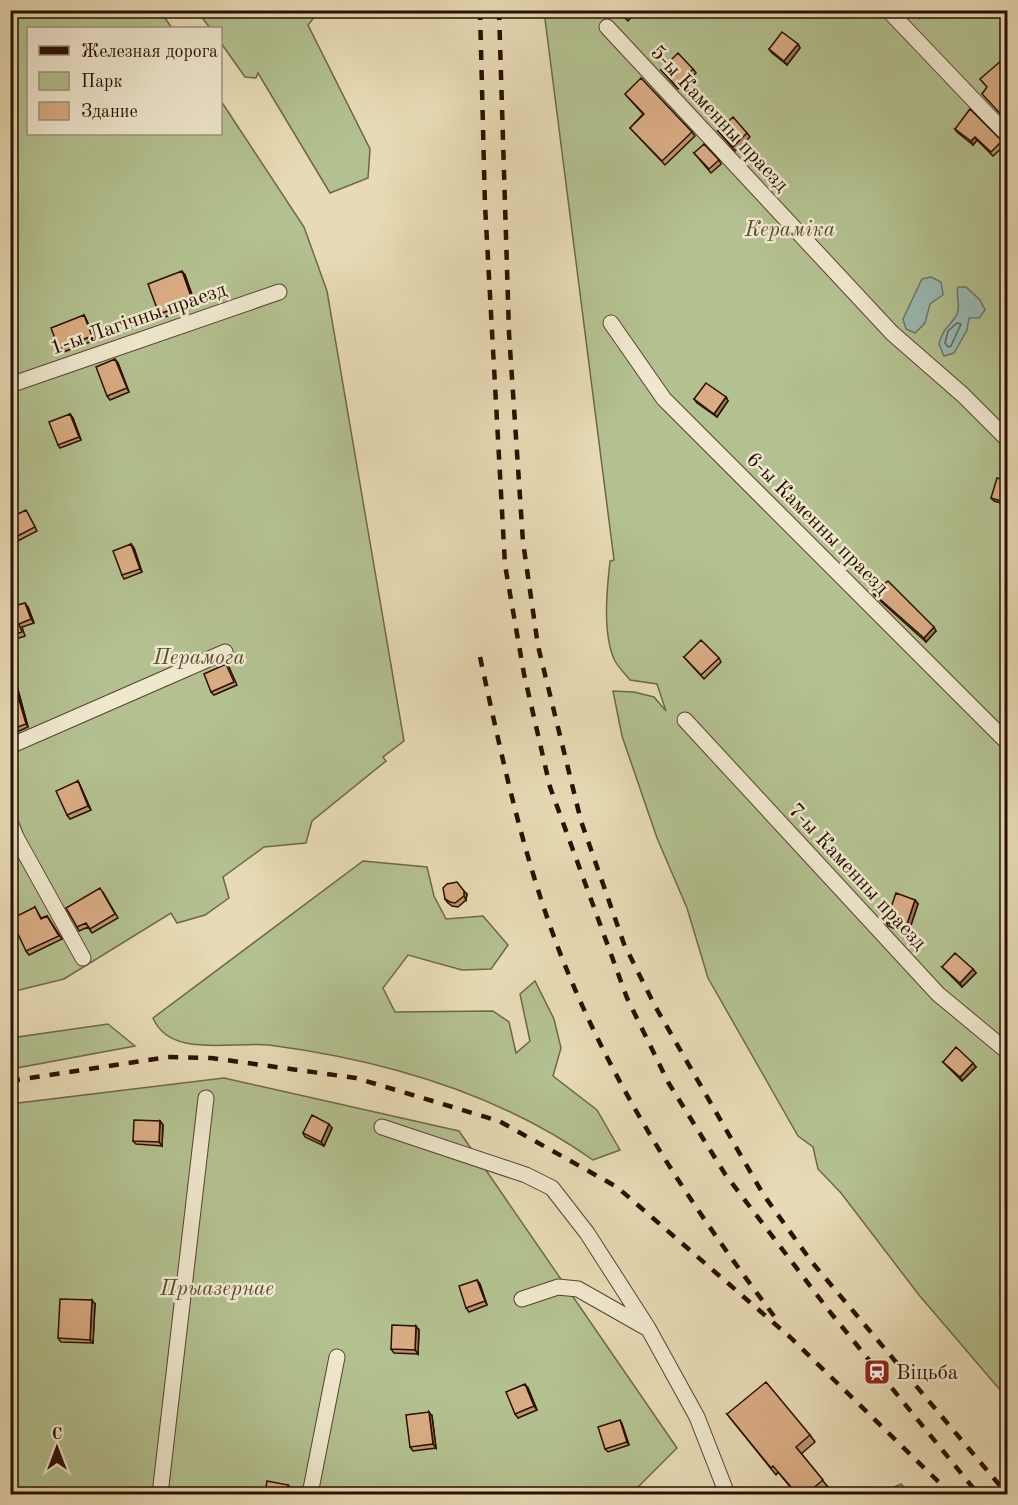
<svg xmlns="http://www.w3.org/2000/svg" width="1018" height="1505" viewBox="0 0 1018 1505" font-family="'Old Standard TT',serif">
  <rect width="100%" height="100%" fill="#e7dab4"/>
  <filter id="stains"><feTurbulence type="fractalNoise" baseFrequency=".00333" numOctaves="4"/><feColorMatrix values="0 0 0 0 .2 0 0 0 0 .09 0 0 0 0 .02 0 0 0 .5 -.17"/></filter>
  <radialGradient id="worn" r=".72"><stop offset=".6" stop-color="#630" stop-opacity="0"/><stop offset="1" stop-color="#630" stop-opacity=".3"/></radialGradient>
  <path fill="#b3c08f" stroke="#6e6848" stroke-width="1.5" d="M10,11h150l12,17h-144v106h192l1,-33 83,126 23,64 77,450 -21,16 3,4 -74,60 -6,22 -42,4 -41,30 6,21 -24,17 -28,8 -6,-10 -107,66 -53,13z
    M197,11h122l-11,14 62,124 -2,29 -38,15 -72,-120 -2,5 -11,-1 -24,-34 -1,-15h-10z
    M544,11h463v1387l-88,-103 -78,-102 -23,-24 -5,-22 -15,-11 -90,-158 -21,-70 -30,-70 -35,-102 -9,-45 21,1 20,5 12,14 -9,-27 -27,-4c-5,-6 -11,-12 -15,-19 -13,-26 -8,-72 -5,-100l4,-1z
    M363,861l64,6 7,29 12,23 37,-3 25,29 -17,24 -29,1 -54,-15 -25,33 12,24 98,-1 16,11 7,31 14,-12 -10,-47 15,-13 19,38 7,29 -8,28 44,34 23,40 -27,10c-95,-67 -209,-100 -324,-115 -35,-4 -99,14 -116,-27z
    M108,1024l27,22 -124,23v-31z
    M224,1078l235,53 218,317 -46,46h-620l-1,-390z
    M901,1484l10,10h-32z"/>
  <path fill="#98bab3" stroke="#6c766b" stroke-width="1.5" d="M931,277l10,5 2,13 -13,9 -5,19 -10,10 -9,-4 -3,-10 19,-40z
    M958,287h8l14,13 5,10 -6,8h-10l-2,12 -13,23 -10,3 -5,-12c5,-18 9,-15 17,-28 6,-10 -1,-19 2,-29z"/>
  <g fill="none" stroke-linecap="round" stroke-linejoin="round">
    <path stroke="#60645a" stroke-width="1.5" d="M957,323l4,1 -10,22 -3,1 -3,-4 3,-12z"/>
    <defs>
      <path id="service" d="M888,10l120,126
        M607,27l285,306 71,62 45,45
        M611,323l53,76 344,344
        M10,385l269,-93
        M685,720l253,274 70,58
        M10,746l215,-94
        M10,822l6,15 67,121
        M382,1127l144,48 26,13 35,45 61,95 49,89 30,77
        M522,1299l36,-12 20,2 67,38
        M160,1494l46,-396
        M310,1494l27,-137"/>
    </defs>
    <use href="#service" stroke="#58422d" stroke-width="17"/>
    <use href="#service" stroke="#efe7ce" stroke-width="15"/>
    <path stroke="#290f00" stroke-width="4.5" stroke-dasharray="10 10" stroke-linecap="butt" d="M480,10l5,195 20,360 19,109 26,113 77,211 41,84 57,92 105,138 148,182
      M499,10l10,323 14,209 15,104 43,175 43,123 31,62 108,188 48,67 196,233
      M480,657c22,101 44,204 82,301 53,133 127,245 212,358
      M10,1081l158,-24 43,1 145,20 143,43 118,66 173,150 161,157"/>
  </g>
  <path fill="#bb9471" stroke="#290f00" stroke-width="1.5" d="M617,10h21l-10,11z
    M798,44l2,4 -13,17 -15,-12 -3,-4z
    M693,69l3,4 -18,16 -17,-19z
    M625,94l67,38 3,4 -30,29 -35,-37 13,-14z
    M955,129l47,12 3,4 -12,11 -16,-16 -4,5 -16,-13z
    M718,131l29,2 3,4 -15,14z
    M694,153l25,7 2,4 -10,9z
    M185,275l11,31 -34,12 -3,-4z
    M84,315l2,4 9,21 -34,13 -2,-4z
    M118,363l11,29 -19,8 -3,-4z
    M726,397l2,4 -11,16 -20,-14 -3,-4z
    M70,414l3,4 8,22 -21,8 -2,-3z
    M1008,481v24l-14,-4 -3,-3z
    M28,514l9,17 -27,14v-27z
    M131,544l3,4 8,24 -18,7 -2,-4z
    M873,593l63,38 -10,11 -50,-45z
    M10,607h18l6,16 -12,4 3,9 -15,5z
    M684,657l35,1 2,4 -17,17z
    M226,664l3,3 8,18 -23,10 -3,-3z
    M14,682l3,4 11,41 -18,8v-51z
    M78,781l2,4 11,25 -21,9 -3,-4z
    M103,892l15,26 -26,15 -4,-6 -9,4 -2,-4z
    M467,894l-1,6 -8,7 -6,-1 -4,-3 -3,-4z
    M915,900l3,4 -10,30 -20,-8 -2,-4z
    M35,907l6,11 6,-2 15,23 -33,16 -3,-4z
    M942,967l34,6 -14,14z
    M943,1062l33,5 -14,14z
    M160,1121l3,4 -1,21 -26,-2 -3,-3z
    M332,1128l-8,18 -19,-9 -2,-4z
    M477,1280l3,4 7,21 -18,7 -3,-4z
    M95,1304l-2,39 -32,-1 -3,-4z
    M419,1330l-1,24 -24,-1 -3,-4z
    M528,1388l9,22 -19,8 -3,-4z
    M727,1414l83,21 5,7 -14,12 27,33 -9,7h-23l-18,-22 -2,3z
    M432,1416l4,32 -23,3 -3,-4z
    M622,1424l7,21 -21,7 -3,-3z"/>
  <path fill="#98785c" stroke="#290f00" stroke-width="1.5" d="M921,10h6l-7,8 -2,-4z
    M798,44l2,4 -13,17 -3,-4z
    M975,137l2,3 -4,5 -2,-4z
    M182,271l3,4 11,31 -3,-4z
    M84,315l2,4 9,21 -3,-4z
    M115,359l3,4 11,29 -2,-4z
    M726,397l2,4 -11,16 -3,-3z
    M70,414l3,4 8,22 -2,-3z
    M131,544l3,4 8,24 -2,-3z
    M25,603l3,4 6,16 -3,-4z
    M934,627l2,4 -10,11 -2,-4z
    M14,682l3,4 11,41 -2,-3z
    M78,781l2,4 11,25 -3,-4z
    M464,891l3,3 -1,6 -2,-4z
    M915,900l3,4 -10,30 -3,-4z
    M973,969l3,4 -14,14 -2,-4z
    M973,1063l3,4 -14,14 -2,-4z
    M160,1121l3,4 -1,21 -3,-4z
    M329,1124l3,4 -8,18 -3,-4z
    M477,1280l3,4 7,21 -2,-4z
    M92,1300l3,4 -2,39 -3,-3z
    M416,1326l3,4 -1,24 -3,-4z
    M525,1384l3,4 9,22 -3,-4z
    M429,1412l3,4 4,32 -3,-4z
    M620,1420l2,4 7,21 -2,-3z
    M288,1485l3,3 -1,6h-4z"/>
  <path fill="#d9ac83" stroke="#290f00" stroke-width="1.5" d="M618,10h14l-6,7z
    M914,10h7l-3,4z
    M999,10h9v10l-10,-9z
    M782,32l16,12 -14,17 -15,-12z
    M678,53l15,16 -17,17 -15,-16z
    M1002,60l6,7v55l-26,-28 5,-7 -7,-8z
    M641,78l51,54 -30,29 -32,-33 14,-14 -19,-20z
    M970,109l32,32 -11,11 -16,-15 -4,4 -16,-12z
    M733,117l14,16 -14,14 -15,-16z
    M704,144l15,16 -10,9 -15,-16z
    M182,271l11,31 -34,12 -11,-30z
    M84,315l8,21 -33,13 -8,-21z
    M115,359l12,29 -20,8 -11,-29z
    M706,383l20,14 -12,17 -20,-15z
    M70,414l9,23 -21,8 -9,-23z
    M997,478l11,3v22l-17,-5z
    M26,510l9,17 -25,13v-22z
    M131,544l9,25 -18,6 -9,-24z
    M888,581l46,46 -10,11 -51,-45z
    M25,603l6,16 -12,5 3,8 -12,4v-29z
    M701,640l18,18 -18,17 -17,-18z
    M226,664l8,18 -23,10 -7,-18z
    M14,682l12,42 -16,6v-46z
    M78,781l10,25 -21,9 -11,-24z
    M457,882l7,9v5l-9,7 -5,-1 -5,-3 -2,-11 4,-4z
    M100,888l15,26 -25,15 -4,-6 -9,4 -11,-19z
    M896,893l19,7 -10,30 -19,-8z
    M35,907l6,12 6,-3 12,20 -33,15 -15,-32z
    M955,953l18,16 -13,14 -18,-16z
    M956,1047l17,16 -13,14 -17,-15z
    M312,1115l17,9 -8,18 -18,-9z
    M134,1120l26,1 -1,21 -26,-1z
    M477,1280l8,21 -19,7 -7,-22z
    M60,1299l32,1 -2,40 -32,-2z
    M392,1325l24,1 -1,24 -24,-1z
    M766,1382l44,53 -14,12 27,33 -17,14h-9l-24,-28 -2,2 -44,-54z
    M525,1384l9,22 -19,8 -9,-22z
    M429,1412l4,32 -23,3 -4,-32z
    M620,1420l7,22 -22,7 -7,-22z
    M267,1481l21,4 -2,9h-21z"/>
  <defs>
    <symbol id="station-square" viewBox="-11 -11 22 22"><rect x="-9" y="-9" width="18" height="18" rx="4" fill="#8f2418" stroke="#efe7ce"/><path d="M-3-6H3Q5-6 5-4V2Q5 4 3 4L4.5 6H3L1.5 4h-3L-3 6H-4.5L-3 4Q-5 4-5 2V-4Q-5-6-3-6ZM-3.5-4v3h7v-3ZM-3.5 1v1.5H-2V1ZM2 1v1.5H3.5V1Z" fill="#fff"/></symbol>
  </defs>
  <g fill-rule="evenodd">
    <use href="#station-square" x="862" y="1357" width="30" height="30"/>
  </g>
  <g text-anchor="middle" stroke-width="5" stroke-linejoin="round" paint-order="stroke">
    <g font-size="21" fill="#290f00" stroke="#efe7ce">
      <text transform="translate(720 118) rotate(47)" y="7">5-ы Каменны праезд</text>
      <text transform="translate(138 318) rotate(-19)" y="7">1-ы Лагічны праезд</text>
      <text transform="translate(818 523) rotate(45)" y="7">6-ы Каменны праезд</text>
      <text transform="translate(858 876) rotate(47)" y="7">7-ы Каменны праезд</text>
    </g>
    <g font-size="21" font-style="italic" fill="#594d32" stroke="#efe7ce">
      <text x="790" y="236">Кераміка</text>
      <text x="199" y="664">Перамога</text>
      <text x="217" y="1295">Прыазернае</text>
    </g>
    <g font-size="21" fill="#290f00" stroke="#efe7ce" text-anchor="start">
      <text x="896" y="1379">Віцьба</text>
    </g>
  </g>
  <rect width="1018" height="1505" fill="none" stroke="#e7dab4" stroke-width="36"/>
  <rect x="12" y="12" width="994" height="1481" fill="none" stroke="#290f00" stroke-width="3"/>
  <rect x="18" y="18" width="982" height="1469" fill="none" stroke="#290f00" stroke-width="1.5"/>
  <rect x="27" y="27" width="195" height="108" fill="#efe7ce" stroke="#a0917c" stroke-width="1.5"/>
  <rect x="39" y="46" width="30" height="9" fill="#290f00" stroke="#a0917c" stroke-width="1.5"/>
  <text x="81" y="57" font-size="18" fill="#290f00">Железная дорога</text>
  <rect x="39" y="72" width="30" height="18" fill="#b3c08f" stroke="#a0917c" stroke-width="1.5"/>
  <text x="81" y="87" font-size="18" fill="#290f00">Парк</text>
  <rect x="39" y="102" width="30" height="18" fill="#d9ac83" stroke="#a0917c" stroke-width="1.5"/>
  <text x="81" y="117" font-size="18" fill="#290f00">Здание</text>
  <g transform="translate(57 1448)" stroke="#efe7ce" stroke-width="4.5" paint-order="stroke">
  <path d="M0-4.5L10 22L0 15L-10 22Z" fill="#290f00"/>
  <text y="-9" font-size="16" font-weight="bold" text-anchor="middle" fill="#290f00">С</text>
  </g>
  <rect width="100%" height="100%" filter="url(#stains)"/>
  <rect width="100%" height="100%" fill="url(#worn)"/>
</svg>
